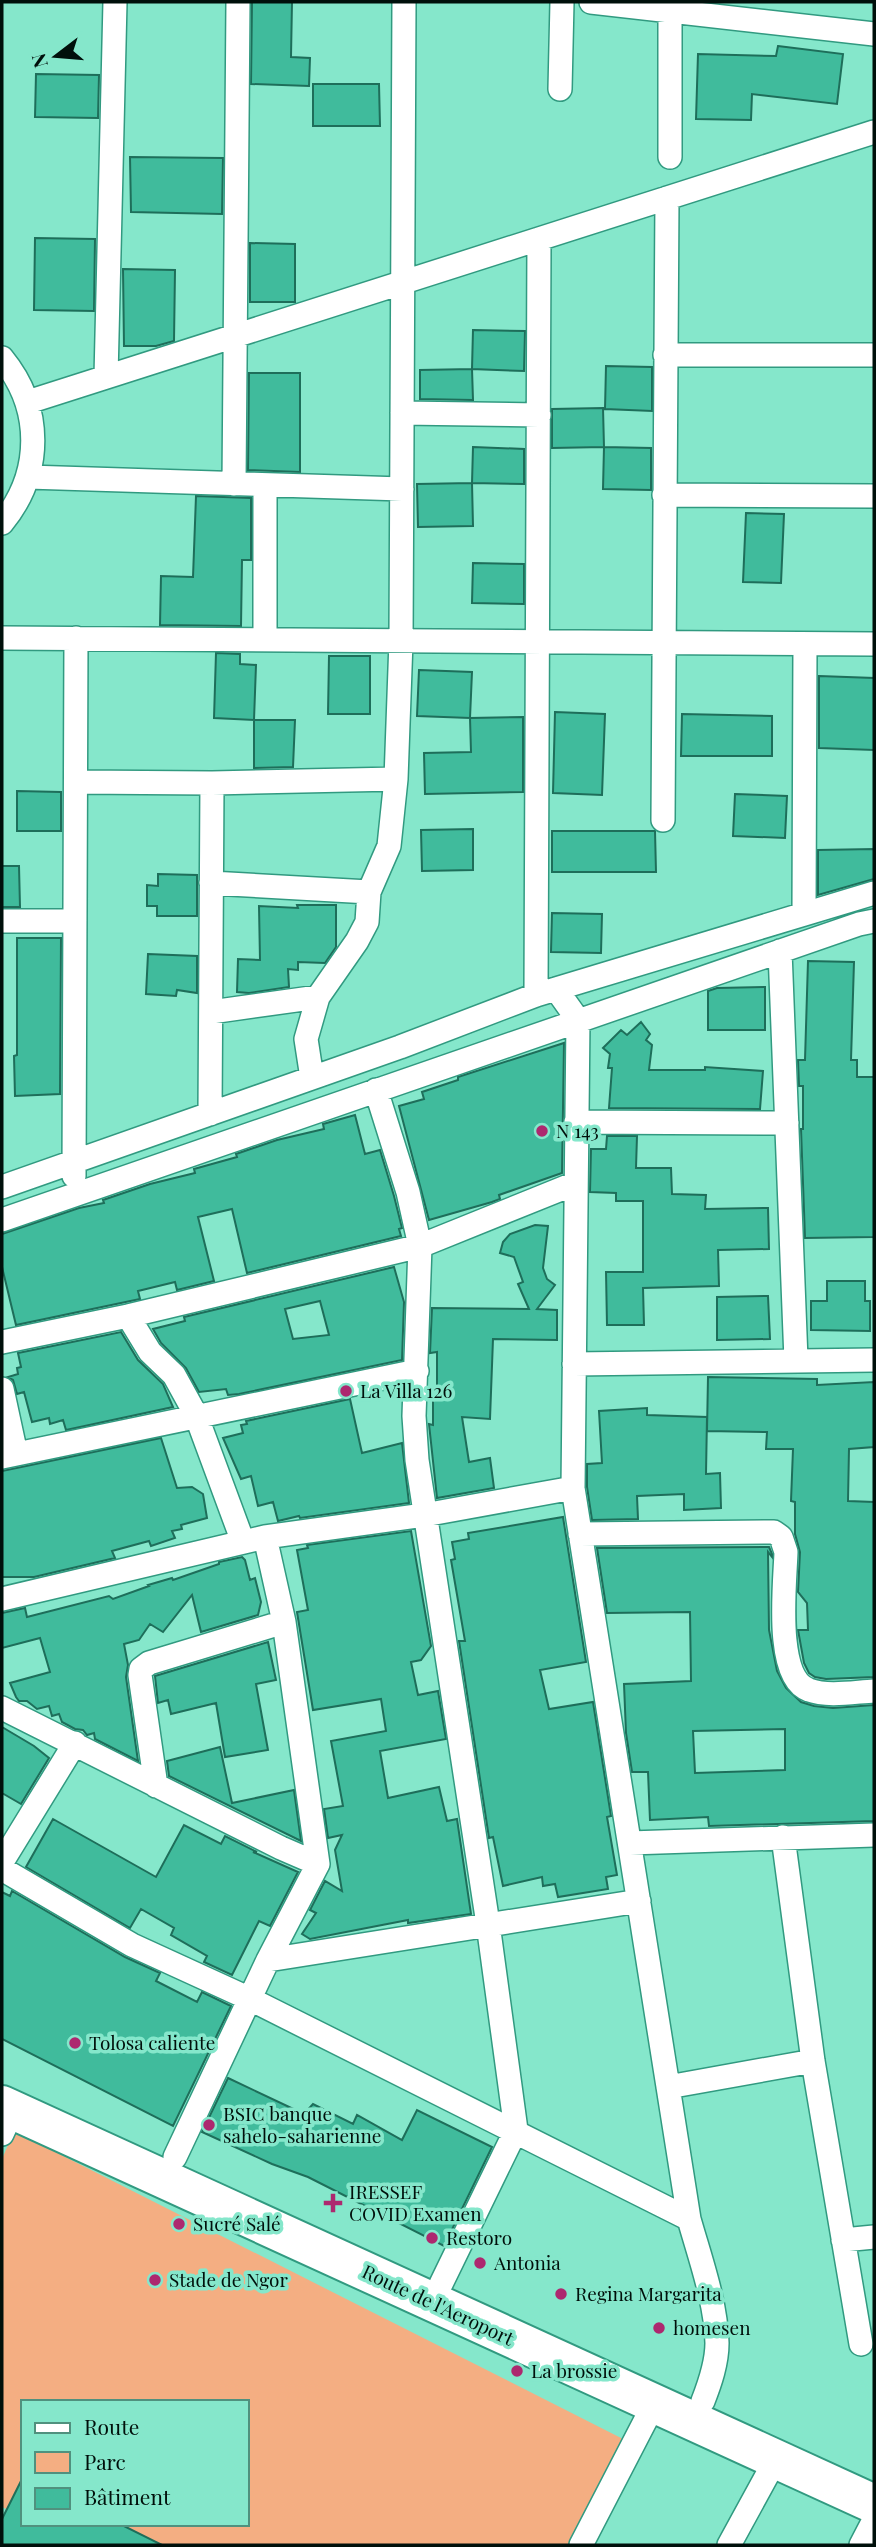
<svg xmlns="http://www.w3.org/2000/svg" width="876" height="2547" viewBox="0 0 876 2547" font-family="'Playfair Display',serif">
  <rect width="100%" height="100%" fill="#85e7cb"/>
  <path fill="#f4ae82" d="M14,2131l611,309 -54,105h-492l-42,-21h210v-122h-224v115l-21,-10v-348z"/>
  <path fill="#40bb9c" stroke="#1e6e5a" stroke-width="2" fill-rule="evenodd" d="M252,2h40l-1,55 19,1 -1,28 -58,-2z
    M778,46l65,8 -6,50 -85,-10 -1,26 -55,-1 2,-65 78,2z
    M36,74l63,1 -1,43 -63,-1z
    M313,84h66l1,42h-67z
    M130,157l93,1 -1,56 -91,-2z
    M35,238l60,1 -1,72 -60,-1z
    M250,243l45,1v58h-45z
    M123,269l52,1 -1,71 -18,5h-32z
    M473,330l52,1 -1,40 -52,-2z
    M606,366l46,1v44l-47,-2z
    M472,369l1,31 -53,-1v-29z
    M249,373h51v99l-52,-2z
    M603,408l1,39 -52,1v-39z
    M473,447l51,2v35l-52,-1z
    M604,447l47,1v42l-48,-1z
    M472,483l1,43 -55,1 -1,-43z
    M196,496l55,2v62h-9l-1,66 -81,-1 1,-49 32,1z
    M746,513l38,1 -3,69 -38,-1z
    M473,563l51,1v40l-52,-1z
    M216,653l24,1v10l16,1 -2,55 -40,-2z
    M329,656h41v58h-42z
    M419,670l53,2 -2,46 -53,-2z
    M819,676l55,2v72l-55,-2z
    M555,712l50,2 -3,81 -49,-2z
    M682,714l90,2v40h-91z
    M523,717v75l-98,2 -1,-41 47,-1 -1,-34z
    M254,720h41l-2,47 -39,1z
    M17,791l44,1v39h-44z
    M735,794l52,2 -2,42 -52,-2z
    M473,829v41l-51,1 -1,-41z
    M552,831h103l1,41h-104z
    M874,849v30l-56,16v-45z
    M2,866h17l1,41h-18z
    M158,874l39,1v41h-40v-10h-10v-21l11,1z
    M297,905h39v42l-11,16 -27,-1v8l-10,-1 1,18 -40,6 -12,-1 1,-33 22,1 -1,-54 39,2z
    M552,913l50,1 -1,39 -50,-1z
    M17,938h44l-1,156 -45,2 -1,-40 3,-1z
    M148,954l49,2v37l-20,-3 -1,6 -30,-2z
    M808,961l46,1 -3,98h6v17h17v160l-69,1 -4,-109h2v-43h-4l-1,-26h7z
    M765,987v43h-57v-39l9,-3z
    M641,1022l9,12 -4,6 6,5 -3,25h56v-3l58,4 -3,38 -151,-1 3,-40h-4l2,-14 -7,-6 18,-18 6,5z
    M564,1043l-2,130 -63,22 1,4 -8,3 -63,18 -30,-114 25,-7 -2,-7 36,-12v-3z
    M355,1115l10,39 15,-4 14,46 8,32 -3,1 2,7 -154,37 -15,-64 -34,8 16,64 -37,9 -2,-8 -37,9 2,8 -124,26 -14,-58v-33l77,-26 25,-5 -1,-3 47,-16 45,-11 -1,-4 43,-12 -1,-3 41,-14 47,-11 -1,-5z
    M607,1136h30l-1,32h35l1,26 34,1 -1,14 63,-1 1,41 -51,1 1,36 -76,2 1,37h-37l-1,-53h37v-71h-27v-8l-26,-1 1,-43h15z
    M535,1225l13,1 -5,42 4,11 8,6 -18,24 20,1v30l-64,-1 -3,80 -28,-2 7,45 21,-4 4,30 -57,10 -8,-74 4,1v-30h4v-43l-7,1 2,-45 97,1 -11,-25 5,-2 -9,-25 -14,-4 3,-11 7,-8z
    M394,1267l10,35 -2,58 -163,34 -11,1 -2,-6 -27,3 -13,-24 -25,-25 -8,-14 32,-8 -1,-4zM320,1301l9,34 -36,4 -8,-30z
    M827,1281h38v20h5v30l-59,-1v-29h16z
    M768,1296l2,43 -53,1v-43z
    M121,1332l17,28 25,24 10,23 -107,23 -3,-10 -13,4 -1,-6 -17,4 -8,-30 -7,2 -4,-14 -5,-3 10,-3 -1,-6 4,-1 -3,-14z
    M708,1377l109,2v6l57,-3v65l-25,2 -1,52 26,1v175l-48,2 -11,-2 -6,-4 -5,-10 -6,-33h10l-1,-27 -9,-11 2,-40 -5,-18v-32l-4,-1 2,-52h-27l1,-17 -60,-1z
    M350,1399l12,54 40,-10 7,60 -109,15 -1,-2 -21,5 -5,-19 -15,4 -7,-30 -10,3 -18,-41 20,-5 -2,-8 6,-1 -1,-3z
    M647,1408v7l60,2 -1,57 14,-1 1,35 -37,2v-16l-47,2 1,23 -46,1 -5,-33v-23l15,-1 -3,-52z
    M161,1438l16,50 15,-1 11,7 4,24 -26,7 1,4 -10,2 3,7 -24,8 -2,-5 -37,10 3,7 -81,19h-32v-106z
    M563,1517l23,145 -46,8 9,39 44,-7 18,114 -4,1 10,58 -11,2 2,12 -50,8 -3,-13 -12,2 -1,-9 -39,9 -10,-49 -4,1 -30,-197h6l-14,-81 4,-1 -3,-17 17,-3 -1,-6z
    M411,1531l20,115 -10,14 -10,2 7,33 20,-4 8,48 -66,12 8,47 51,-11 8,34 10,-2 14,95 -63,9v-3l-98,19 -8,-5 14,-21 -6,-3 15,-29 17,10 -7,-41 7,-15 -14,3 -4,-29 19,-3 -12,-65 55,-10 -5,-32 -68,11 -16,-98 11,-2 -11,-60 11,-2 -1,-3z
    M769,1547l3,7v3l-4,-5 1,78 8,41 9,17 15,14 13,4 19,2 41,-3v116l-165,5 -1,-9 -58,3 -2,-48h-16l-6,-39 -2,-49 67,-3 -1,-69 -83,1 -10,-65zM785,1729v41l-90,3 -2,-42z
    M242,1557l3,3 5,20 5,-2 6,24 -3,13 -57,17 -9,-37 -29,37 -13,-8 -11,16 -15,4 4,21 -2,12 12,84 -43,-22 -1,-6 -7,2 -4,-5 -8,-1 -13,-7 -3,-8 -7,2 -3,-10 -12,3 -10,-8h-8l-3,-4 -6,-14 40,-11 -10,-34 -38,10v-35l23,-5 2,9 82,-21 4,3 36,-13 -1,-1 24,-7 1,2 46,-16v-2z
    M268,1642l8,38 -20,4 12,66 -43,7 -9,-54 -45,11 -3,-14 -10,3 -3,-27z
    M2,1727l32,19 15,12 -28,46 -19,-11z
    M220,1747l12,56 62,-13 7,51 -132,-65 -2,-15z
    M53,1819l103,58 28,-52 37,19 4,-8 32,16h-4l45,20 -28,54 -11,-5 -27,54 -28,-13 3,-6 -36,-21 3,-7 -33,-19 -11,19 -104,-61z
    M12,1891l113,66 35,16 -4,8 41,21 5,-10 29,14 -58,120 -171,-87v-147l8,4z
    M228,2078l76,36 9,-10 40,20 4,-9 45,25 15,-30 75,37 -48,99 -136,-69 -36,-13 -70,-32z
    M23,2477v47h97l42,21h-160v-26z"/>
  <g fill="none" stroke-linecap="round" stroke-linejoin="round">
    <defs>
      <path id="minor" d="M591,2l283,32
        M670,11v146
        M560,89l2,-87
        M665,355h209
        M2,358c41,50 41,115 0,165
        M106,377l9,-375
        M28,402l846,-270
        M402,413l137,2
        M28,477l374,12
        M234,484l4,-482
        M664,495l210,1
        M2,638l872,6
        M265,639v-154
        M76,782l136,1 184,-4
        M663,820l4,-622
        M211,883l158,9
        M804,914l1,-270
        M2,921h73
        M780,951l16,409
        M556,989l22,31 -5,468 116,731c11,39 27,83 28,124 0,20 -7,40 -14,58
        M536,995l3,-756
        M211,1012l107,-15
        M312,1078l-6,-39 12,-42 39,-56 10,-19 2,-30 20,-46 7,-67 5,-138 3,-639
        M376,1090l32,102 12,54 -6,170 3,44 71,464 28,206 -75,154
        M210,1114l2,-331
        M576,1122l211,1
        M74,1176l2,-538
        M2,1187l398,-140 136,-52 338,-102
        M2,1220l857,-296 15,-3
        M128,1316l22,36 24,23 22,40 47,127
        M2,1342l126,-26 292,-70 156,-63
        M574,1364l300,-4
        M2,1389l14,65
        M2,1457l415,-86
        M580,1534l194,-2 7,5 5,15c-1,31 -12,126 23,138 19,7 45,2 65,1
        M2,1599l263,-62 159,-22 149,-27
        M2,1708l279,140 37,16
        M156,1786l-16,-111 1,-6 8,-6 135,-41
        M783,1837l30,224 48,283
        M630,1843l244,-8
        M2,1862l73,-119
        M2,1869l130,76 118,54 439,220
        M268,1960l371,-59
        M668,2087l145,-26
        M2,2134l11,-24
        M175,2157l93,-197 50,-96 -34,-242 -19,-85
        M843,2240l31,-3
        M581,2545l73,-141
        M729,2545l47,-86
        M861,2545l13,-25"/>
      <path id="trunk" d="M2,2105l872,399"/>
    </defs>
    <use href="#minor" stroke="#319a80" stroke-width="26"/>
    <use href="#trunk" stroke="#319a80" stroke-width="42"/>
    <use href="#minor" stroke="#fff" stroke-width="23"/>
    <use href="#trunk" stroke="#fff" stroke-width="38"/>
  </g>
  <g fill="#ad286f" stroke="#85e7cb" stroke-width="2.5">
    <circle cx="542" cy="1131" r="7"/>
    <circle cx="346" cy="1391" r="7"/>
    <circle cx="75" cy="2043" r="7"/>
    <circle cx="209" cy="2125" r="7"/>
    <path d="M329.5 2192.5h7v7h7v7h-7v7h-7v-7h-7v-7h7z"/>
    <circle cx="179" cy="2224" r="7"/>
    <circle cx="432" cy="2238" r="7"/>
    <circle cx="480" cy="2263" r="7"/>
    <circle cx="155" cy="2280" r="7"/>
    <circle cx="561" cy="2294" r="7"/>
    <circle cx="659" cy="2328" r="7"/>
    <circle cx="517" cy="2371" r="7"/>
  </g>
  <g text-anchor="middle" stroke-width="7" stroke-linejoin="round" paint-order="stroke">
    <g font-size="19" fill="#00100b" stroke="#85e7cb" text-anchor="start">
      <text x="556" y="1138">N 143</text>
      <text x="360" y="1398">La Villa 126</text>
      <text x="89" y="2050">Tolosa caliente</text>
      <text x="223" y="2121">BSIC banque<tspan x="223" dy="22">sahelo-saharienne</tspan></text>
      <text x="349" y="2199">IRESSEF<tspan x="349" dy="22">COVID Examen</tspan></text>
      <text x="193" y="2231">Sucré Salé</text>
      <text x="446" y="2245">Restoro</text>
      <text x="494" y="2270">Antonia</text>
      <text x="169" y="2287">Stade de Ngor</text>
      <text x="575" y="2301">Regina Margarita</text>
      <text x="673" y="2335">homesen</text>
      <text x="531" y="2378">La brossie</text>
    </g>
    <g font-size="19" fill="#00100b" stroke="#85e7cb">
      <text transform="translate(438 2305) rotate(25)" y="7">Route de l'Aeroport</text>
    </g>
  </g>
  <rect width="876" height="2547" fill="none" stroke="#00100b" stroke-width="7"/>
  <rect x="21" y="2400" width="228" height="126" fill="#85e7cb" stroke="#50917e" stroke-width="2"/>
  <rect x="35" y="2423" width="35" height="10" fill="#ffffff" stroke="#50917e" stroke-width="2"/>
  <text x="84" y="2435" font-size="21" fill="#00100b">Route</text>
  <rect x="35" y="2452" width="35" height="21" fill="#f4ae82" stroke="#50917e" stroke-width="2"/>
  <text x="84" y="2470" font-size="21" fill="#00100b">Parc</text>
  <rect x="35" y="2488" width="35" height="21" fill="#40bb9c" stroke="#50917e" stroke-width="2"/>
  <text x="84" y="2505" font-size="21" fill="#00100b">Bâtiment</text>
  <g transform="translate(56 56) rotate(254)" stroke="#85e7cb" stroke-width="5" paint-order="stroke">
  <path d="M0-5L12 26L0 18L-12 26Z" fill="#00100b"/>
  <text y="-10" font-size="19" font-weight="bold" text-anchor="middle" fill="#00100b">N</text>
  </g>
</svg>
